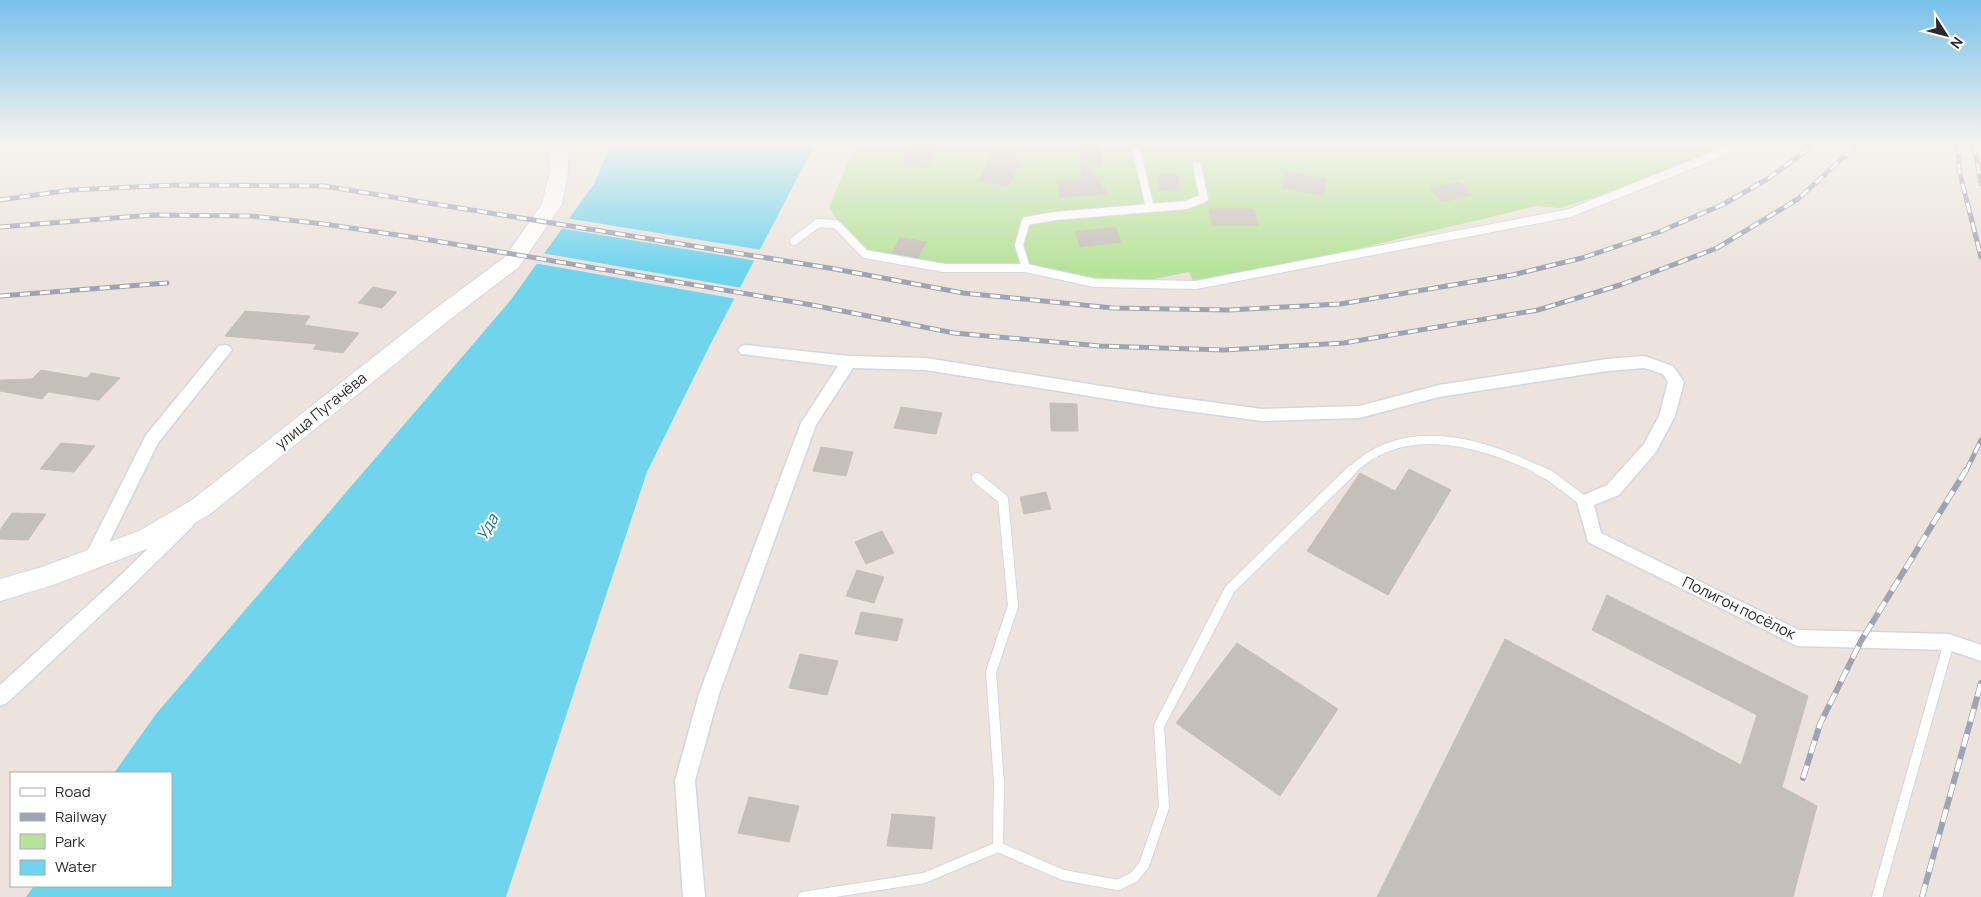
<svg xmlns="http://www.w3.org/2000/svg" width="1981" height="897" viewBox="0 0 1981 897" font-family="Manrope,sans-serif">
  <rect width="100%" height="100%" fill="#ece4dc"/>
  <path fill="#b7e299" d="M856,144h871l-102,44 -65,20 -24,-2 -229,55 -114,20 -4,-9 -40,8h-17l-211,-14 -49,-10 -33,-33 -10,-16z"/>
  <path fill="#71d4ed" d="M611,144h204l-106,203 -62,125 -141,425h-480l8,-11h137v-113h-57l42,-59 354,-413 84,-117z"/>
  <path fill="#ece4dc" d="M566,218l196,32 -5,11 -198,-33z
    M542,253l200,35 -5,11 -203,-36z"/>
  <path fill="#c4bfb8" stroke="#c7c0b6" d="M913,144h28l-14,23 -25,-5z
    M1078,144h21l3,21h-14l20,29 -48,3 -3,-16 25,-1z
    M994,151l29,6 -15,29 -30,-6z
    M1286,172l40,7 -3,16 -41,-7z
    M1159,175h19l2,16 -20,-1z
    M1460,182l12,13 -30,7 -12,-13z
    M1209,209h45l4,16h-46z
    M1115,227l6,15 -41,5 -5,-15z
    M900,237l26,5 -8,16 -26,-5z
    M373,287l24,5 -15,16 -24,-5z
    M245,311l65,5 -6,9 55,8 -16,20 -30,-4 4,-5 -92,-8z
    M41,370l46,8 4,-5 29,5 -21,22 -51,-8 -6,7 -42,-8v-11l32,-1z
    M1050,403l27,1 1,27h-27z
    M901,407l41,6 -6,21 -42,-6z
    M61,443l34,3 -21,26 -34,-3z
    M821,447l32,5 -7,24 -33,-5z
    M1409,469l42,21 -63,105 -81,-44 53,-78 35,18z
    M1046,492l5,17 -27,5 -4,-17z
    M12,513l34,1 -18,26 -28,-1v-9z
    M882,531l12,22 -28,11 -11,-22z
    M857,570l27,7 -10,26 -28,-7z
    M1607,595l201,101 -26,91 35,19 -24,91h-416l128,-258 236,126 16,-50 -165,-85z
    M861,612l42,7 -6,22 -42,-7z
    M1237,643l101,66 -58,87 -104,-73z
    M800,654l38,7 -11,34 -38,-7z
    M749,797l50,9 -10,36 -51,-9z
    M892,814l43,3 -3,32 -45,-3z"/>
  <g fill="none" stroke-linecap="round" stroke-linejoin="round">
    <defs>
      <path id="lane-far1" d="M1135,144l15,64
        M1601,144h12
        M1197,166l7,32 -18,7 -131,11 -29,5 -7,24 7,23 69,15 101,2 374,-72 158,-63 9,-6
        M794,241l24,-18 18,1 29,30 79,14h82
        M1351,471c53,-52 131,-29 190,0"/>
      <path id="lane" d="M1538,470l11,5 36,27
        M998,847l65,28 55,10 16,-8 10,-12 20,-58 -5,-81 71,-137 122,-119
        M803,897l121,-19 74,-31 1,-64 -8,-111 22,-66 -10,-107 -26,-21
        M1877,897l72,-255"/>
      <path id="street" d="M224,345l5,1 3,4 -74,93 -59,120 -6,2 -6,-2 -3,-5 62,-123 73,-89z
        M746,345l103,11 77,2 232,37 104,14 97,-3 80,-21 168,-26 37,-3 29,10 11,16 -9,34 -19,36 -37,43 -25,10 7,28 198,97 150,4 32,11v16l-32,-11 -152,-4 -209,-104 -11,-40 2,-5 28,-12 37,-41 15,-28 9,-34 -5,-8 -19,-6 -37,3 -168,26 -80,21 -97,3 -104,-14 -232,-37 -73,-2 -37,57 -97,269 -24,87 10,116h-22l-8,-116 24,-87 102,-271 37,-57 -97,-12 -3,-4 3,-4z
        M186,515l6,2 3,5 -3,5 -58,57 -127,119 -7,3v-21l122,-111 58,-57z"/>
      <path id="secondary" d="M551,144h18l-1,27 -6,33 -43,63 -71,54 -238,193 -53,31 -104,40 -53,16v-22l42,-12 97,-36 53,-31 240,-189 73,-54 37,-53 8,-33z"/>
    </defs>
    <use href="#lane-far1" stroke="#d2d6e3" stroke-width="10"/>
    <use href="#lane" stroke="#d2d6e3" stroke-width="12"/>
    <use href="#street" stroke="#d2d6e3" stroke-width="3"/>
    <use href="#secondary" stroke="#d2d6e3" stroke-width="2"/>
    <use href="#lane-far1" stroke="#fff" stroke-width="8"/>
    <use href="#lane" stroke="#fff" stroke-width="10"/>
    <use href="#street" fill="#fff" fill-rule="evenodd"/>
    <use href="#secondary" fill="#fff" fill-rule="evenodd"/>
    <defs>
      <path id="rail-far1" d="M1958,144l1,26 22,87
        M1974,144l7,40
        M0,200l71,-10 106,-5 147,1 511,83 128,24 150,15 115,2 112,-6 172,-29 70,-17 77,-26 65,-28 45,-26 46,-34
        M0,227l152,-12 99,1 73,8 100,15 388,66 142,28 146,13 124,4 120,-7 194,-33 82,-25 97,-37 81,-49 60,-55
        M0,296l167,-13
        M1966,471l15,-31"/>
      <path id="rail" d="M1803,778l17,-54 41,-83 105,-171
        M1922,897l59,-214"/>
    </defs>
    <use href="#rail-far1" stroke="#9fa4b4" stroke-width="5"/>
    <use href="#rail" stroke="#9fa4b4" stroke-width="6"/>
    <use href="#rail-far1" stroke="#fff" stroke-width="3" stroke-dasharray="10" stroke-linecap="butt"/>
    <use href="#rail" stroke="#fff" stroke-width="4.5" stroke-dasharray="13" stroke-linecap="butt"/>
  </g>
  <linearGradient id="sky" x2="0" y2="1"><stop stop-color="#78c1ea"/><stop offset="0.53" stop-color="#f6f3ef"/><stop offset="1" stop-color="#f6f3ef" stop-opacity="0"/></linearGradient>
  <rect width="1981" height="270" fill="url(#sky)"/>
  <g text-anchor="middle" stroke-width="4" stroke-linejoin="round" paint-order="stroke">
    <g font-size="15" fill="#2a2a2a" stroke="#fff">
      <text transform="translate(321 411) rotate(-39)" y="5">улица Пугачёва</text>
      <text transform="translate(1739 608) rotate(26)" y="5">Полигон посёлок</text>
    </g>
    <g font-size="16" font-style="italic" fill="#0f739a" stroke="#fff">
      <text transform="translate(487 527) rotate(-60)" y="6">Уда</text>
    </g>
  </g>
  <rect x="10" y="772" width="162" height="115" fill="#ffffff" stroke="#aaaaaa"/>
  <rect x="20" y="788" width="25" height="8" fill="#ffffff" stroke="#aaaaaa"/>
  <text x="55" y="797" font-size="15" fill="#2a2a2a">Road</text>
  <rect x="20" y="813" width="25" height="8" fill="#9fa4b4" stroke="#aaaaaa"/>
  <text x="55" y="822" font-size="15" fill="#2a2a2a">Railway</text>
  <rect x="20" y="834" width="25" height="15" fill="#b7e299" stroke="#aaaaaa"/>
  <text x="55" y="847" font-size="15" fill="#2a2a2a">Park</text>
  <rect x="20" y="860" width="25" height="15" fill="#71d4ed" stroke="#aaaaaa"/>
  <text x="55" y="872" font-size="15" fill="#2a2a2a">Water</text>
  <g transform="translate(1946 35) rotate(126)" stroke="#ffffff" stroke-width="4" paint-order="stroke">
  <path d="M0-4L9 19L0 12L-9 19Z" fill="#2a2a2a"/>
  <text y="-8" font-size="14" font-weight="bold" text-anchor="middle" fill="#2a2a2a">N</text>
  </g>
</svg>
